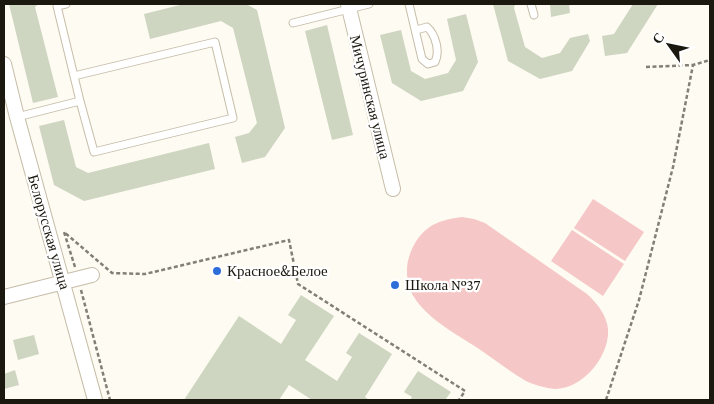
<svg xmlns="http://www.w3.org/2000/svg" width="714" height="404" viewBox="0 0 714 404" font-family="'Crimson Pro',serif">
  <rect width="100%" height="100%" fill="#fefbf2"/>
  <path fill="#f5c7c6" d="M593,199l51,33 -19,29 -51,-33z
    M462,217l12,2 11,4 102,71c10,9 20,22 21,35 2,27 -25,60 -53,60 -9,-1 -21,-4 -29,-8 -15,-9 -30,-20 -44,-30 -23,-16 -53,-30 -68,-54 -7,-10 -9,-28 -5,-40 9,-27 25,-37 53,-40z
    M572,230l52,34 -21,32 -52,-35z"/>
  <path fill="#ced5c0" d="M9,4h29l-3,3 23,90 -25,6z
    M184,4h62l11,6 28,118 -20,29 -23,6 -7,-26 14,-4 8,-10 -24,-95 -12,-7 -71,18 -6,-25z
    M493,4h22l-1,4 11,39 17,11 18,-5 10,-15 18,-4 2,7 -18,30 -32,8 -32,-18z
    M550,4h19l1,9 -19,4z
    M633,4h25l-31,49 -22,3 -3,-20 12,-2z
    M466,14l12,48 -15,29 -42,10 -29,-18 -12,-48 21,-5 10,41 14,8 23,-6 8,-13 -9,-41z
    M327,25l26,110 -21,5 -27,-109z
    M64,120l12,47 12,6 121,-30 6,26 -131,32 -30,-16 -15,-59z
    M301,295l33,21 -29,44 32,21 15,-24 -6,-4 13,-20 33,21 -27,43 4,3h-57l-23,-15 -10,15h-95l55,-84 42,28 15,-24 -8,-5z
    M34,335l5,19 -21,6 -5,-20z
    M15,370l4,15 -15,4v-15z
    M418,371l33,21 -6,8h-35l2,-3 -8,-5z"/>
  <g fill="none" stroke-linecap="round" stroke-linejoin="round">
    <defs>
      <path id="service" d="M409,4l13,55 6,5 7,-2c5,-10 1,-27 -8,-35l-11,3
        M531,4l3,11
        M293,23l76,-19
        M74,76l141,-34 18,76 -139,34 -14,-51
        M17,117l63,-16 -23,-95 9,-2"/>
      <path id="minor" d="M348,4l45,185
        M4,64l13,53 78,283
        M4,297l88,-22"/>
    </defs>
    <use href="#service" stroke="#c6bda9" stroke-width="9"/>
    <use href="#minor" stroke="#c6bda9" stroke-width="16"/>
    <path stroke="#827f77" stroke-width="2.5" stroke-dasharray="4 2.5" stroke-linecap="butt" d="M646,67l47,-2 17,-5
      M75,267l-11,-35 48,41 33,1 144,-34 9,44 167,107 -6,9
      M81,290l29,110
      M606,400l33,-100 34,-133 20,-102"/>
    <use href="#service" stroke="#fff" stroke-width="7"/>
    <use href="#minor" stroke="#fff" stroke-width="14"/>
  </g>
  <g fill="#2d6dda" stroke="#fff" stroke-width="2">
    <circle cx="217" cy="271" r="5"/>
    <circle cx="395" cy="285" r="5"/>
  </g>
  <g text-anchor="middle" stroke-width="4.5" stroke-linejoin="round" paint-order="stroke">
    <g font-size="15" fill="#1b1810" stroke="#fff">
      <text transform="translate(370 97) rotate(76)" y="5">Мичуринская улица</text>
      <text transform="translate(49 232) rotate(74)" y="5">Белорусская улица</text>
    </g>
    <g font-size="15" fill="#1b1810" stroke="#fff" text-anchor="start">
      <text x="227" y="276">Красное&amp;Белое</text>
      <text x="405" y="290">Школа №37</text>
    </g>
  </g>
  <rect width="714" height="404" fill="none" stroke="#1b1810" stroke-width="10"/>
  <g transform="translate(669 45) rotate(303)" stroke="#ffffff" stroke-width="4" paint-order="stroke">
  <path d="M0-4L9 19L0 12L-9 19Z" fill="#1b1810"/>
  <text y="-8" font-size="14" font-weight="bold" text-anchor="middle" fill="#1b1810">С</text>
  </g>
</svg>
